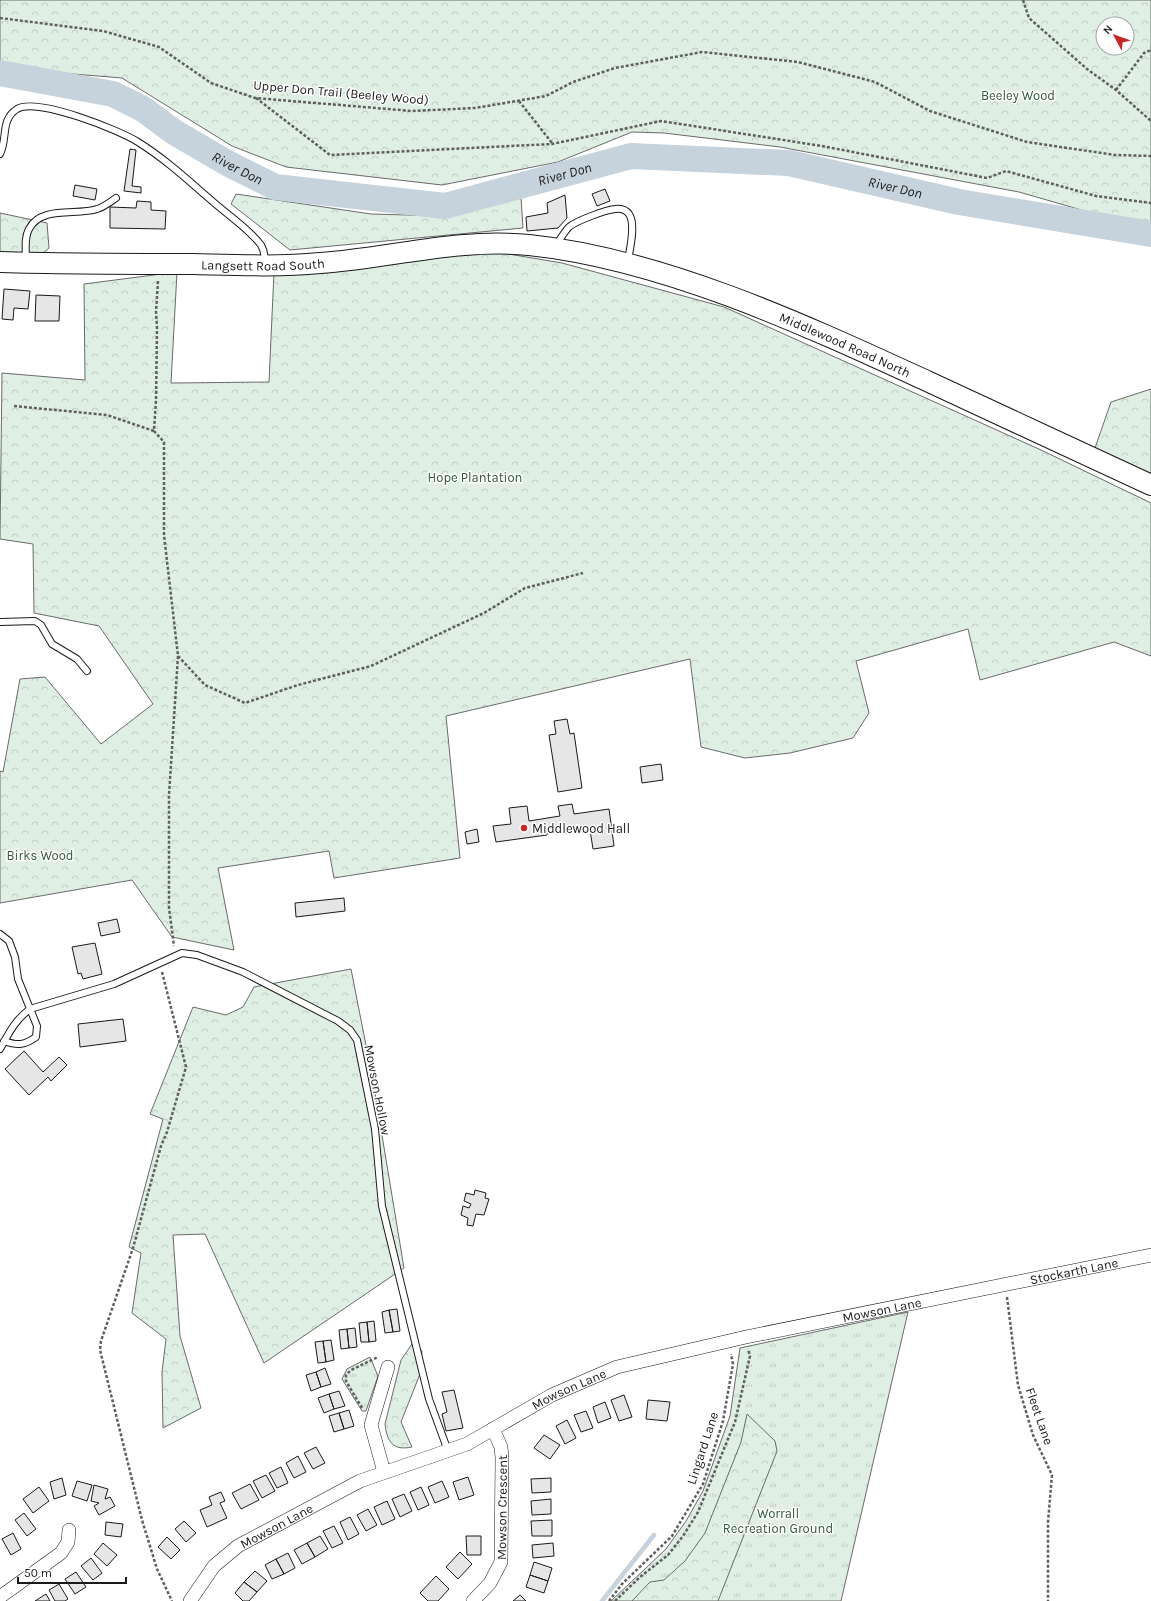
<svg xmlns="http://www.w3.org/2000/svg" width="1151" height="1601" viewBox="0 0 1151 1601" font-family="Karla,sans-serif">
  <defs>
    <pattern id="grass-tufts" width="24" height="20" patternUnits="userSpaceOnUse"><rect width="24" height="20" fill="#e0efe3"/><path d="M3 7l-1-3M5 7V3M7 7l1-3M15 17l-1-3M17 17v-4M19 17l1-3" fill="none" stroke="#c0ccc2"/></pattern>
    <pattern id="forest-crowns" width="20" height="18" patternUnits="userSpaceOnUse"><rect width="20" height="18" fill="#e0efe3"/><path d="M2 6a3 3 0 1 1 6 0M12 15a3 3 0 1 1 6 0" fill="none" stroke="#c0ccc2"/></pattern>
  </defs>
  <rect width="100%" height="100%" fill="#fff"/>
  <path fill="url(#grass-tufts)" stroke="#6a6a6a" d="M908,1312l-67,289h-230l55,-52 20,-28 17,-30 27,-75 10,-68z
    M370,1357l8,19 -12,35h-4l-20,-32 5,-10z"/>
  <path fill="url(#forest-crowns)" stroke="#6a6a6a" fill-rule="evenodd" d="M0,0h1151v230l-132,-38 -239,-45 -116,-14 -32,-1 -74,30 -116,23 -156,-18 -54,-21 -110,-68 -122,-10zM1103,24h24v24h-24z
    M236,194l135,20 73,2 77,-19 2,31 -233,22 -59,-46z
    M0,213l47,10 2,25 -14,12h-35z
    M479,249l83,14 162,44 317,143 110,53v153l-37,-14 -134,38 -12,-51 -112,32 13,52 -16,25 -63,15 -45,5 -44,-11 -11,-88 -244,57 14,142 -126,20 -5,-27 -111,17 16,82 -62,-13 -40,-57 -132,23v-132l3,1 17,-93 25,-2 56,67 52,-40 -54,-78 -65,-13 -1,-69 -33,-5 2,-166 83,7 -1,-96 93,-12 -6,111 98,-1 5,-110z
    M1151,389v87l-56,-28 16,-46z
    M351,969l22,112 31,187 -140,95 -59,-129 -32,1 7,101 21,72 -38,20 -1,-56 4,-33 -34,-26 9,-60 -12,-6 34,-128 -13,-5 43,-107 33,8 17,-8 11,-20z
    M412,1344l10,7 -2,23 -19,48 11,25c-19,4 -25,-5 -27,-23l16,-64z
    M747,1414l28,27 2,10 -59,150h-86l18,-19 14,-2 21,-19 20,-28 36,-91z"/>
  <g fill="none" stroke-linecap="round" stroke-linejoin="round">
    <path stroke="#c6d2dc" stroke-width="4.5" d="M602,1601l52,-66"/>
    <path stroke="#c6d2dc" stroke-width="26" id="s1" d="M0,73l113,21 30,15 31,23 55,32 46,23 170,19 186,-50 158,7 170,39 192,32"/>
  </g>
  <path fill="#e6e6e6" stroke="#1a1a1a" d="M130,149l6,1 -4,36 9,1v6l-17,-2z
    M75,185l22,4 -2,11 -22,-4z
    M605,189l5,12 -13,5 -5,-12z
    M565,195l2,23 -9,10 -31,3 -1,-14 22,-4 -1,-10z
    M137,201l14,1v8l15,1 -1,18 -55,-1v-21l26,1z
    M4,289l26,2 -2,18 -14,-1 -1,12 -11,-1z
    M36,295l24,1 -1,25h-24z
    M567,719l3,15 4,-1 8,55 -24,4 -9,-57 7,-1 -2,-13z
    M661,764l2,16 -21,3 -2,-16z
    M572,804l2,10 35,-5 5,37 -21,3 -3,-19 -25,3 -1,-6 -17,2v6l-51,7 -3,-16 18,-2 -2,-16 18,-2 2,15 31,-5 -2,-10z
    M477,829l2,13 -12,2 -2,-12z
    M344,898l1,13 -49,6 -1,-14z
    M117,919l3,13 -19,4 -3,-13z
    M95,943l7,31 -19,5 -2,-6 -3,1 -6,-27z
    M123,1019l3,22 -46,6 -2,-23z
    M24,1051l19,21 16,-15 8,8 -16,16 -3,-4 -19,18 -24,-26z
    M475,1190l11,3 -1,5 4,1 -5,16 -8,-1 -3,12 -6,-1 1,-7 -7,-3 2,-9 6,2 2,-4 -7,-3 2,-8 8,2z
    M397,1309l3,22 -7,1 -4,-22z
    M389,1310l4,22 -8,1 -3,-21z
    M374,1321l2,20 -7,1 -2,-20z
    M367,1322l2,20h-8l-2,-19z
    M355,1328l2,19 -8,1 -2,-19z
    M347,1329l2,19 -8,1 -2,-19z
    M331,1340l3,20 -8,2 -3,-21z
    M323,1341l3,21 -8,1 -3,-21z
    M325,1368l6,16 -10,3 -5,-15z
    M316,1372l5,15 -10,4 -5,-16z
    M454,1390l9,38 -17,3 -4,-17 5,-2 -5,-20z
    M339,1391l6,15 -11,3 -5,-15z
    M329,1394l5,15 -10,4 -6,-15z
    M624,1395l8,22 -13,4 -8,-21z
    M648,1400l22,2 -3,19 -21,-2z
    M605,1402l6,16 -13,5 -5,-16z
    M349,1410l5,16 -10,3 -5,-16z
    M586,1411l7,17 -12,4 -7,-17z
    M339,1413l5,16 -10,3 -5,-16z
    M567,1420l9,18 -11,6 -9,-18z
    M544,1435l16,10 -10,14 -16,-11z
    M316,1447l9,16 -12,6 -9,-16z
    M298,1456l8,16 -12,6 -8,-15z
    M281,1467l7,16 -11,5 -8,-15z
    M266,1475l9,16 -13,7 -9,-17z
    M468,1477l6,18 -15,5 -6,-18z
    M62,1478l4,17 -12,4 -4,-17z
    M551,1478v14l-19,1 -1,-14z
    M77,1481l15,4 -5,16 -15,-5z
    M442,1481l7,16 -14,6 -7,-16z
    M250,1484l9,16 -18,9 -9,-16z
    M94,1485l14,4 -3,10 5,-2 5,9 -16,9 -5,-9 5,-3 -8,-2z
    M39,1487l10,14 -16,12 -10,-14z
    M421,1487l8,18 -11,5 -8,-18z
    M221,1492l4,9 -5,2 7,15 -20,9 -7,-17 12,-5 -3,-8z
    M404,1494l8,17 -12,6 -8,-18z
    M551,1499v15l-19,1 -1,-14z
    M387,1501l8,18 -13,6 -8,-18z
    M368,1509l9,16 -11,6 -9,-16z
    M24,1513l12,16 -9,7 -12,-16z
    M350,1517l9,17 -11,6 -8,-18z
    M552,1520v16h-20l-1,-15z
    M184,1521l12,12 -10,9 -11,-13z
    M106,1522l17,2 -2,13 -16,-2z
    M334,1526l9,17 -11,5 -9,-17z
    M13,1533l8,16 -10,6 -9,-16z
    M320,1536l8,13 -13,8 -8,-14z
    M466,1536h15v19h-14z
    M167,1537l13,13 -9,9 -13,-12z
    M103,1543l14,12 -10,11 -13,-12z
    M307,1543l8,14 -13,7 -8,-14z
    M553,1543l1,13 -21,2 -1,-13z
    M460,1552l12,12 -14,15 -12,-12z
    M288,1553l7,15 -11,6 -8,-15z
    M91,1558l11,15 -9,7 -12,-14z
    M276,1559l8,15 -12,5 -7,-14z
    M534,1562l18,6 -4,13 -18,-6z
    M255,1571l12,10 -10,11 -13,-10z
    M76,1572l10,15 -11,7 -10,-15z
    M530,1575l18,6 -4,12 -18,-6z
    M436,1576l13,13 -11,12h-10l-8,-8z
    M244,1582l13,10 -8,9h-6l-8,-8z
    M59,1584l9,15 -3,2h-10l-6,-11z
    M46,1594l4,7h-15z
    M520,1595l6,6h-13z"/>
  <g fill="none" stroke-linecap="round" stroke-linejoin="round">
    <defs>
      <path id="service" d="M0,154c8,-16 0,-34 17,-45 20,-12 102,21 121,33 29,18 54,42 80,64 14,12 32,24 43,39 3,5 4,12 4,18
        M556,245c4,-5 8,-13 13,-18 7,-6 36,-17 46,-18 6,-1 11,1 14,5 7,10 1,35 -1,46
        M26,259c0,-10 -2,-21 3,-30 12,-24 48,-13 68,-20 7,-2 13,-7 19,-11
        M0,622l35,-1 6,4 11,19 25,15 10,12
        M0,934l9,7 6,16 3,22 19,47 -1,11c-11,8 -18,9 -32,4
        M0,1049c9,-16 15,-29 30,-40l84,-25 68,-31 15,2 46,17 95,49 12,9 7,10 18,89 7,77 47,193 19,52"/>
      <g id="minor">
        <path d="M384,1472l-13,-47 17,-58"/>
        <path d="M0,1597l61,-44 7,-11 1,-12"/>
        <path id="s2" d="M190,1601l24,-35 24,-20 122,-65 107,-37 85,-49 65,-28 129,-30 405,-82"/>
        <path id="s3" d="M473,1601l17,-18 11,-21 1,-104 -1,-11 -8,-18"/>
      </g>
      <g id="primary">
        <path id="s4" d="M0,262c64,2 129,2 193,2 42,1 85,3 127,-1 72,-5 135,-25 209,-18 134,14 276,80 398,136 74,35 150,69 224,104"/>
      </g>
    </defs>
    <use href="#service" stroke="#1a1a1a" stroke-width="8"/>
    <use href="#minor" stroke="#1a1a1a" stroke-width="14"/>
    <use href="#primary" stroke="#1a1a1a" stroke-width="22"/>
    <path stroke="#5f5f5f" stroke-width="2.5" stroke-dasharray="3 2" stroke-linecap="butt" d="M1023,0l6,18 58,51 29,21 35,31
      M0,18l103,13 56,16 52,36 44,15 157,13 63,-3 71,-12 27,-14 42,-14 87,-16 96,10 77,20 55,29 97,31 88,13 36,1
      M1116,90l28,-37 7,-3
      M256,98l74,57 222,-11 109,-23 161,25 165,32 19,-7 90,25 55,7
      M519,101l33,42
      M158,281l-2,31 1,15 -1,73 -2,31 10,11v93l14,121 -9,139v113l5,38
      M14,406l93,9 47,16
      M178,656l27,29 40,18 53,-18 73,-19 113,-53 41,-25 58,-15
      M162,972l24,95 -19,65 -6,14 -28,102 -32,93 -1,9 42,170 15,49 15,32
      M1007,1297l11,88 15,50 19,40 -4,47v79
      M362,1408l-16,-27v-6l5,-5 27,-13
      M609,1601l13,-17 50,-48 31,-52 20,-63 10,-57 -2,-10
      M615,1601l25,-24 28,-22 15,-19 15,-24 37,-90 15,-66 -2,-7"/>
    <use href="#service" stroke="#fff" stroke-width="6"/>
    <use href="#minor" stroke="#fff" stroke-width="13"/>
    <use href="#primary" stroke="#fff" stroke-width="20"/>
  </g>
  <circle fill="#c62828" stroke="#fff" stroke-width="1.5" cx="524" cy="828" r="4"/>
  <g text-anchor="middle" stroke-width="3" stroke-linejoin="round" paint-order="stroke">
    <g font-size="13" fill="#1a1a1a" stroke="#fff">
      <text transform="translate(341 92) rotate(5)" y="5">Upper Don Trail (Beeley Wood)</text>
      <text dy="5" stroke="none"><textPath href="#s4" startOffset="263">Langsett Road South</textPath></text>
      <text dy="5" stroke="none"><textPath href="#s4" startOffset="863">Middlewood Road North</textPath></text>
      <text transform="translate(378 1090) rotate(79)" y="5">Mowson Hollow</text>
      <text dy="5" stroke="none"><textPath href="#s2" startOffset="961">Stockarth Lane</textPath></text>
      <text dy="5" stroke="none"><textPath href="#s2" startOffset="765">Mowson Lane</textPath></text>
      <text dy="5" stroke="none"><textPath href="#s2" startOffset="441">Mowson Lane</textPath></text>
      <text transform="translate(1040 1416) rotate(71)" y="5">Fleet Lane</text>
      <text transform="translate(702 1448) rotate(-72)" y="5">Lingard Lane</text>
      <text dy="5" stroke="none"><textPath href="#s3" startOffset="103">Mowson Crescent</textPath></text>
      <text dy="5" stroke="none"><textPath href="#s2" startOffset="117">Mowson Lane</textPath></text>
    </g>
    <g font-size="13" fill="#2b5a34" stroke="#fff">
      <text x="1018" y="100">Beeley Wood</text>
      <text x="475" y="482">Hope Plantation</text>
      <text x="40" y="860">Birks Wood</text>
      <text x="778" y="1518">Worrall<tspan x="778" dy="15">Recreation Ground</tspan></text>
    </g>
    <g font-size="13" fill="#1a1a1a" stroke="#fff" text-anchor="start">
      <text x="532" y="833">Middlewood Hall</text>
    </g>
    <g font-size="14" font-style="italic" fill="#1a1a1a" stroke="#fff">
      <text dy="5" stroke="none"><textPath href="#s1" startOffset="260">River Don</textPath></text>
      <text dy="5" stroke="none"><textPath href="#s1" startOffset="597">River Don</textPath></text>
      <text dy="5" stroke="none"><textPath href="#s1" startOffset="933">River Don</textPath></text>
    </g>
  </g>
  <g transform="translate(1115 36) rotate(311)"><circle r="19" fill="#ffffff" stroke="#a3a3a3"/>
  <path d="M0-3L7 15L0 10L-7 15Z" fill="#c62828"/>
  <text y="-6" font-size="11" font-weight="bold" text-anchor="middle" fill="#1a1a1a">N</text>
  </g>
  <path d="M18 1577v6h108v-6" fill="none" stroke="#1a1a1a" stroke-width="2"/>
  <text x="24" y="1577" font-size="12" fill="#1a1a1a" stroke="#ffffff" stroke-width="3" paint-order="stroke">50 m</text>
</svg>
